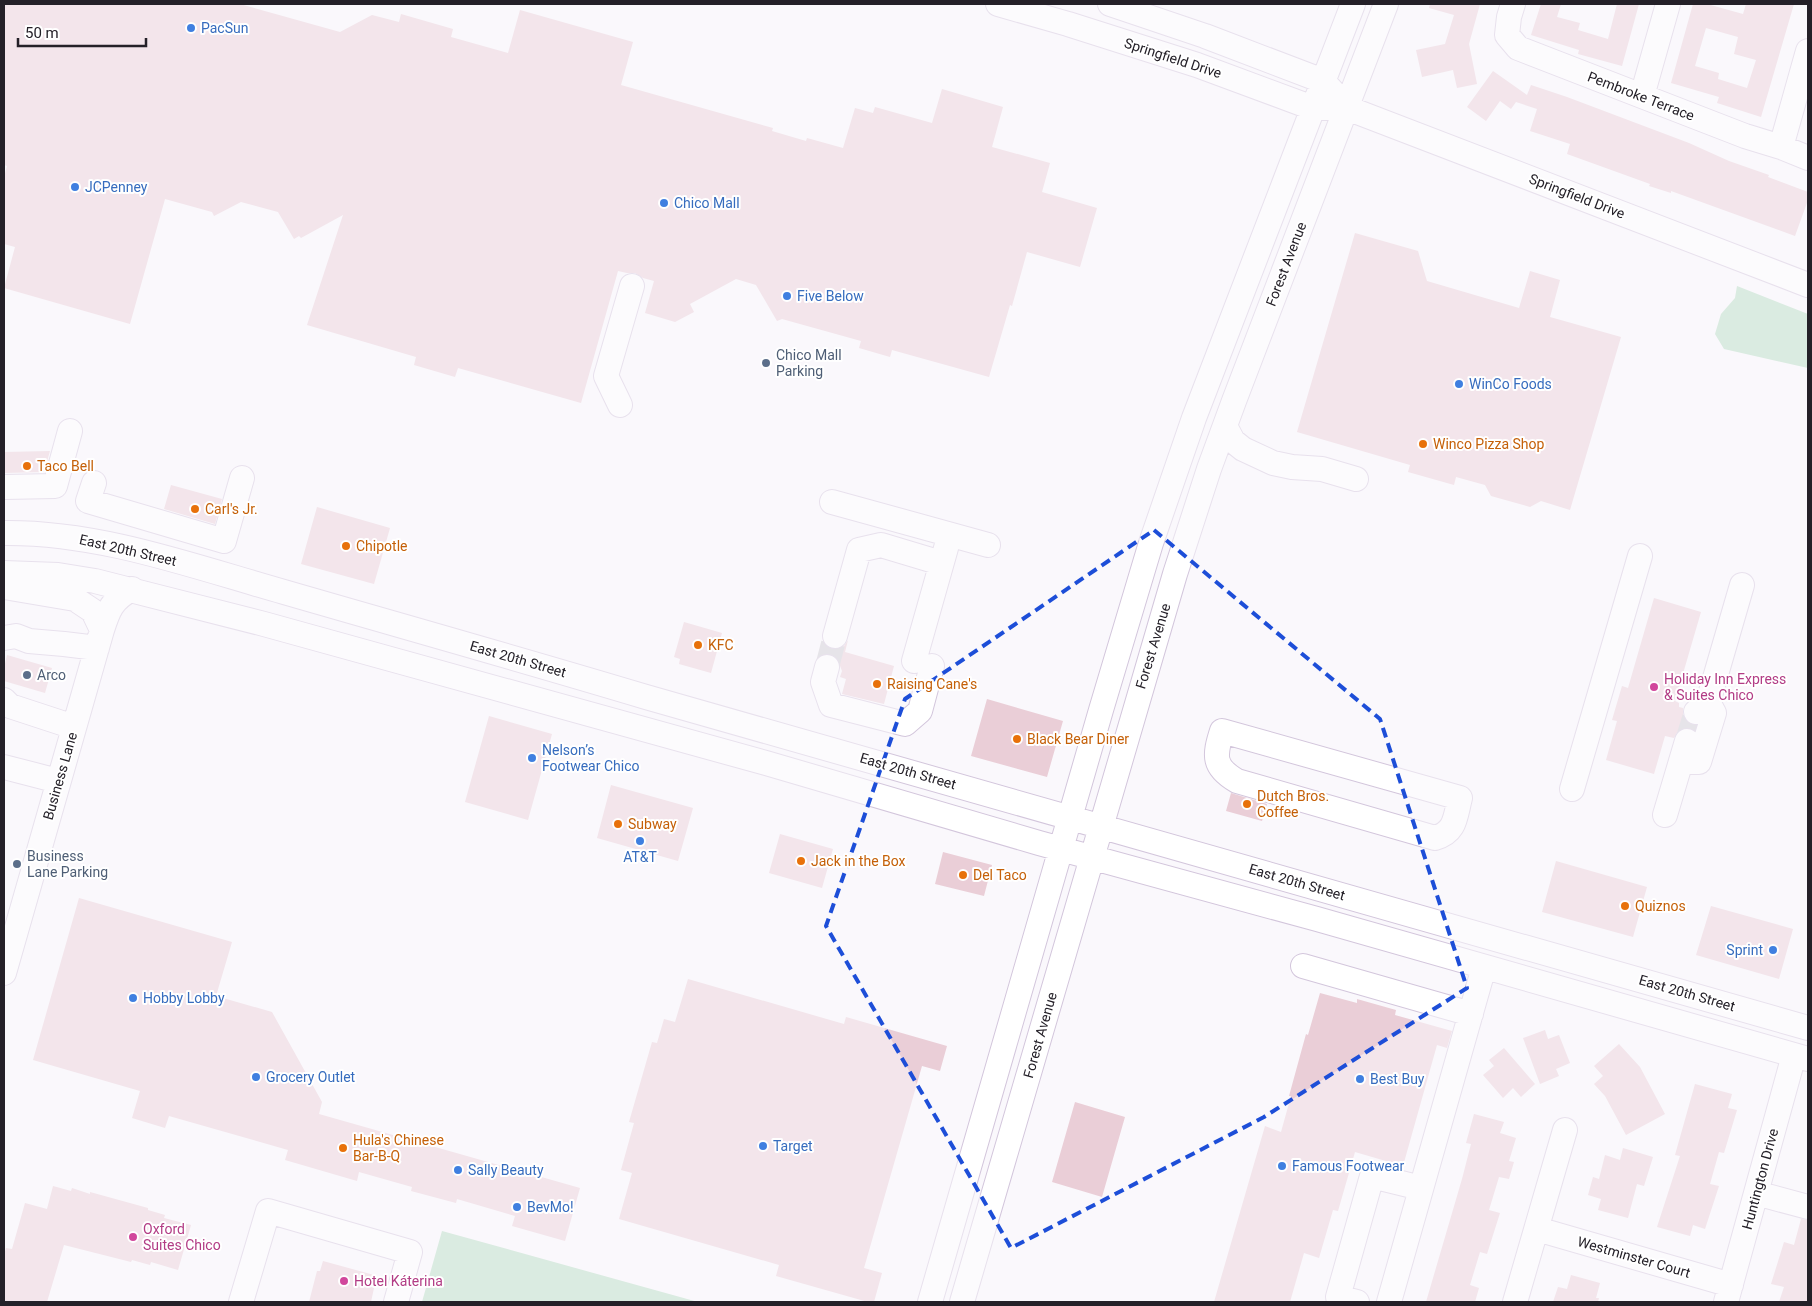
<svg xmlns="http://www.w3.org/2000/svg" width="1812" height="1306" viewBox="0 0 1812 1306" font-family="Roboto,sans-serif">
  <rect width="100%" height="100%" fill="#faf8fc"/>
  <path fill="#b3dbc0" d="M1737,286l71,28v54l-84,-19 -9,-15 6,-20 14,-16z
    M442,1231l256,71h-276z"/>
  <path fill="#eaced7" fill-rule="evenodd" d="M4,4h236l100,28 32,-17 27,7 2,-8 52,15 -2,8 57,16 12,-43 113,32 -12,43 152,43 -1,3 34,10 1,-3 36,10 12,-40 18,5 2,-6 57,16 10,-34 61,18 -11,40 58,16 -8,29 55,16 -17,59 -53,-15 -15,54 -2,-1 -21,72 -97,-27 -2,7 -31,-9 2,-7 -79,-22 -5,2 -21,-36 -20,-6 -46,25 4,8 -19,10 -30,-9 9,-32 -11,-3 -8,-5h-8l-9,-2 -37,132 -123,-35 -3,9 -41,-12 2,-8 -109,-32 36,-110 -42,23 -2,-2 -5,3 -16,-27 -37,-10 -27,14 -2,-4 -47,-13 -35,125 -126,-36 11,-41 -11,-3v-67l3,-11 -3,-1z
    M1430,4h50l-11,40 8,40 -20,4 -4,-18 -31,7 -6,-27 29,-6 9,-29 -25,-7z
    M1541,4h20l-4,13 23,6 -2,7 30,9 9,-35h22l-17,62 -44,-12 1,-4 -48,-15z
    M1693,4h14l36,10 3,-10h48l-33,113 -44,-14 2,-6 -48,-14zM1706,28l32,9 -4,17 22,6 -9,28 -29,-9 1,-6 -24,-7z
    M1493,71l34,24 4,-10 36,12 122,46 40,18 40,14 -1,2 40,15v8l-13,36 -124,-45v2l-22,-7 1,-2 -83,-30 3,-10 -40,-13 7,-22 -21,-7 -5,7 -11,-8 -14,20 -19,-14z
    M1355,233l63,18 9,30 92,27 11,-37 30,9 -10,37 71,20 -51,173 -29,-9 -11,6 -39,-11 -6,-11 -29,-8 -2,8 -46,-13 2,-7 -113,-33z
    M50,451l-6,21 -40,1v-21z
    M171,485l51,14 -7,25 -51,-15z
    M317,507l73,21 -16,56 -73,-20z
    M1654,598l47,14 -26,89 4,2v4l4,1v7l2,5 6,5h5l-2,5 -10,-2 -6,3 -4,7 -9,-2 -11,38 -48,-14 11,-39 -5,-1 10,-34 6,2z
    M684,622l38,11 -11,40 -32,-9 1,-5 -6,-2z
    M848,640l-3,12 49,14 -10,38 -42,-10 4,-15 -6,-2 2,-6 -5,-13 -7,-4h-6l-6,3 5,-16 3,5 5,3h7l6,-3z
    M7,655l45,13 -7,25 -41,-12v-13z
    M987,699l76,22 -16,56 -76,-21z
    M489,716l63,18 -24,86 -63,-18z
    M611,785l82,23 -15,53 -81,-23z
    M1231,793l36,11 -5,17 -36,-10z
    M780,834l53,15 -11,39 -53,-15z
    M943,852l49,13 -8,31 -49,-12z
    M1556,861l91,26 -14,50 -91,-25z
    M79,898l153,44 -16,54 56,16 50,90 -3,12 261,74 -15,53 -53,-15 3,-10 -58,-17 -1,4 -45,-12 1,-4 -53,-15 -2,9 -72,-21 3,-10 -119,-34 -4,12 -33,-10 8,-27 -107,-31z
    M1711,906l82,23 -14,50 -83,-24z
    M688,979l156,45 2,-7 101,29 -7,25 -18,-5 -58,202 18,5 -8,29h-6l-92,-26 3,-11 -160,-46 13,-46 -11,-3 13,-47 -5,-1 23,-80 5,1 7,-24 11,3z
    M1320,993l37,10v-4l39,11 -1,5 57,16 -5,17 -10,-3 -34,121 -48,-14 -17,59 -5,-1 -14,48 -15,-5 -14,49h-76l51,-176 16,6 10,-36h-2l17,-62 2,1z
    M1545,1030l3,9 11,-4 11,28 -14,6 3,7 -19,8 -17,-46z
    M1619,1044l21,23 25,47 -39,21 -21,-39 -11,-12 9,-8 -9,-10z
    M1504,1048l31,36 -14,13 -8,-9 -10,10 -20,-23 11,-9 -5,-6z
    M1695,1084l37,10 -4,14 9,2 -13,43 -5,-1 -9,32 9,2 -14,43 -12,-4 -3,11 -33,-9 23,-71 -5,-1z
    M1075,1102l50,15 -23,80 -50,-15z
    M1474,1114l30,8 -4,11 16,5 -7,23 5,1 -5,17 -10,-2 -10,33 11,3 -13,41 -7,-2 -10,33 9,3 -4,14h-49l36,-123 9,-35 -5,-1z
    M1623,1148l30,9 -9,29 -7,-2 -9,34 -30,-8 3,-11 -13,-4 5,-18 6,2 6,-24 15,5z
    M53,1186l18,5 1,-3 18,6v-2l58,16v2l17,5 -1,3 27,7 -13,45 -27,-8 -1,3 -18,-5 -1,2 -67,-17 -17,57h-43v-47l2,-7 6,1 13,-46 22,6z
    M1801,1219l7,1v82h-29l5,-15 -13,-3 13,-42 10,3z
    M323,1261l51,14 -3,12 3,1 -3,14h-62l8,-31h3z
    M1571,1275l29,8 -4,15h3l-1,4h-45l5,-15 9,2z"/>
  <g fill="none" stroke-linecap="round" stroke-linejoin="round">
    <path stroke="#cfcdd2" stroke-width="24" stroke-dasharray="24 12" stroke-linecap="butt" d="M827,667l8,-31
      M1687,741l9,-29"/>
    <defs>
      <path id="minor" d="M998,4l70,20 129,41 116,43h34l461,177
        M1110,4l95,32 118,45 11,12
        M1513,4l-4,13 -2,18 11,13 227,88 36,11
        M1808,51l-27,96 27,11
        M1642,96l26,-92
        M620,405l-14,-29 26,-90
        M1225,426l8,15 10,8 30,14 19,4 30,2 34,10
        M94,483l-6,18 136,40 18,-63
        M4,487l51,-1 15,-55
        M832,502l156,43
        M4,533c96,-1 188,33 280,59 121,35 242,69 362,105l1162,331
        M4,573l54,2 37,6 169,43 502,139 273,80 278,76 491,140
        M4,587l71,12 18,12 9,19
        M835,636l24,-86 22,-5 60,18
        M4,638l12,-2 13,5 35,3 33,4
        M914,661l32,-113
        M827,667l-4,15 8,23 74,19 15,-13 12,-45
        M4,700l6,6 64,21
        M1696,712l12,-10 34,-117
        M1222,731l238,67c-5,19 -4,34 -25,40l-198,-57c-24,-14 -23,-25 -15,-50z
        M1681,761l18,1 15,-49 -6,-11
        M4,767l54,14
        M1572,789l68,-233
        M1665,815l22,-74
        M1303,966l168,48
        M4,973l98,-343c6,-19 10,-31 30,-41
        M1756,1193l52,14
        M1537,1229l194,56
        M241,1302l27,-91 142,41 -14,50
        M930,1302l171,-592 50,-167 43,-125 159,-414
        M962,1302l213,-728 34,-105 25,-68 152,-397
        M1357,1302l-19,-5 34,-121 49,12
        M1389,1302l95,-335
        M1515,1302l50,-172
        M1726,1302l68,-247"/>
    </defs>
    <use href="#minor" stroke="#d3c6dc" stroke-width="26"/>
    <use href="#minor" stroke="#fff" stroke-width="24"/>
  </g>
  <path d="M0 0H1812V1306H0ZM1154,530l226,189 87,269 -203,129 -253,131 -185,-322 79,-227z" fill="#faf8fc" fill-opacity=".55" fill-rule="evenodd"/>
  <path fill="none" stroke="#1d4ed8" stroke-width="4" stroke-dasharray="10 6" stroke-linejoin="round" d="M1154,530l226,189 87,269 -203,129 -253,131 -185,-322 79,-227z"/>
  <g fill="#3f7fe0" stroke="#fff" stroke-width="2">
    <circle cx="191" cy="28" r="5"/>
    <circle cx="75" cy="187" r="5"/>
    <circle cx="664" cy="203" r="5"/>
    <circle cx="787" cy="296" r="5"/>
    <circle cx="1459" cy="384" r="5"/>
    <circle cx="532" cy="758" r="5"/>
    <circle cx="640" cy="841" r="5"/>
    <circle cx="1773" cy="950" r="5"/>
    <circle cx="133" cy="998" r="5"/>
    <circle cx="256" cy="1077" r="5"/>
    <circle cx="1360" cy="1079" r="5"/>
    <circle cx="763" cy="1146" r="5"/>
    <circle cx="1282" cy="1166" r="5"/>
    <circle cx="458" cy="1170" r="5"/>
    <circle cx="517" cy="1207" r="5"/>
  </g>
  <g fill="#5c6f8a" stroke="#fff" stroke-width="2">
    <circle cx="766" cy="363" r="5"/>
    <circle cx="27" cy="675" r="5"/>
    <circle cx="17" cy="864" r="5"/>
  </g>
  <g fill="#e8710a" stroke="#fff" stroke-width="2">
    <circle cx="1423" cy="444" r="5"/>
    <circle cx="27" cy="466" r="5"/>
    <circle cx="195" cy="509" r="5"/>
    <circle cx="346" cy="546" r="5"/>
    <circle cx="698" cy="645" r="5"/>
    <circle cx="877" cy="684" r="5"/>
    <circle cx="1017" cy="739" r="5"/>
    <circle cx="1247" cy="804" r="5"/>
    <circle cx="618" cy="824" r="5"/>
    <circle cx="801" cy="861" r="5"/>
    <circle cx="963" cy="875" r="5"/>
    <circle cx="1625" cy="906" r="5"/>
    <circle cx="343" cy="1148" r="5"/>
  </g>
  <g fill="#d1479c" stroke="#fff" stroke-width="2">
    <circle cx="1654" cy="687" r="5"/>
    <circle cx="133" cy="1237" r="5"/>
    <circle cx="344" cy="1281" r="5"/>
  </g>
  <g text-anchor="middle" stroke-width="4" stroke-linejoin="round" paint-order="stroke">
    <g font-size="14" fill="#366cbe" stroke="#fff" text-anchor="start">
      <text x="201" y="33">PacSun</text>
      <text x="85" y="192">JCPenney</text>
      <text x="674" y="208">Chico Mall</text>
      <text x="797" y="301">Five Below</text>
      <text x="1469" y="389">WinCo Foods</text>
      <text x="542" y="755">Nelson’s<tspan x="542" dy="16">Footwear Chico</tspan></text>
      <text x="640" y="862" text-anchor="middle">AT&amp;T</text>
      <text x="1763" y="955" text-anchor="end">Sprint</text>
      <text x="143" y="1003">Hobby Lobby</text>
      <text x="266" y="1082">Grocery Outlet</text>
      <text x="1370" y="1084">Best Buy</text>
      <text x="773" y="1151">Target</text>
      <text x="1292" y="1171">Famous Footwear</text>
      <text x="468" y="1175">Sally Beauty</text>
      <text x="527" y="1212">BevMo!</text>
    </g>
    <g font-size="14" fill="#242028" stroke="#fff">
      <text transform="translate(1173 58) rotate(18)" y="5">Springfield Drive</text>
      <text transform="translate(1641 96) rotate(21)" y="5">Pembroke Terrace</text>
      <text transform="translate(1577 196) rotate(21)" y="5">Springfield Drive</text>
      <text transform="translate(1286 264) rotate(-69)" y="5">Forest Avenue</text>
      <text transform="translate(128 550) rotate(13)" y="5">East 20th Street</text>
      <text transform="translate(1153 646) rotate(-73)" y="5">Forest Avenue</text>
      <text transform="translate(518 659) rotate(16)" y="5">East 20th Street</text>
      <text transform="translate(908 771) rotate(16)" y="5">East 20th Street</text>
      <text transform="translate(60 776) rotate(-74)" y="5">Business Lane</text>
      <text transform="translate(1297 882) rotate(16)" y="5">East 20th Street</text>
      <text transform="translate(1687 993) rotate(16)" y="5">East 20th Street</text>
      <text transform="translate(1040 1035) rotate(-74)" y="5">Forest Avenue</text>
      <text transform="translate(1760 1179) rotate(-75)" y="5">Huntington Drive</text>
      <text transform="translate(1634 1257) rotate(16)" y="5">Westminster Court</text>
    </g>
    <g font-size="14" fill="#4e5e75" stroke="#fff" text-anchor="start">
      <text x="776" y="360">Chico Mall<tspan x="776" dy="16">Parking</tspan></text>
      <text x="37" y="680">Arco</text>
      <text x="27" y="861">Business<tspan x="27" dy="16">Lane Parking</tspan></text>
    </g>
    <g font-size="14" fill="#c56008" stroke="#fff" text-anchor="start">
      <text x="1433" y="449">Winco Pizza Shop</text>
      <text x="37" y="471">Taco Bell</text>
      <text x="205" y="514">Carl's Jr.</text>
      <text x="356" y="551">Chipotle</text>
      <text x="708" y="650">KFC</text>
      <text x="887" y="689">Raising Cane's</text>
      <text x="1027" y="744">Black Bear Diner</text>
      <text x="1257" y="801">Dutch Bros.<tspan x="1257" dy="16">Coffee</tspan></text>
      <text x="628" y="829">Subway</text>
      <text x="811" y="866">Jack in the Box</text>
      <text x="973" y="880">Del Taco</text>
      <text x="1635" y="911">Quiznos</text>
      <text x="353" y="1145">Hula's Chinese<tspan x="353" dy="16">Bar-B-Q</tspan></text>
    </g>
    <g font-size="14" fill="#b23c85" stroke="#fff" text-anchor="start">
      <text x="1664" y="684">Holiday Inn Express<tspan x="1664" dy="16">&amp; Suites Chico</tspan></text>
      <text x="143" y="1234">Oxford<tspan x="143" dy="16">Suites Chico</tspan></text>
      <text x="354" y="1286">Hotel Káterina</text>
    </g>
  </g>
  <rect width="1812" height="1306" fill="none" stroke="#242028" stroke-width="10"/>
  <path d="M18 38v8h128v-8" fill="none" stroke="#242028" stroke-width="2.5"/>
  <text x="25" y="38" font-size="15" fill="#242028" stroke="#ffffff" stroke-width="4" paint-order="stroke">50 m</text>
</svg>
